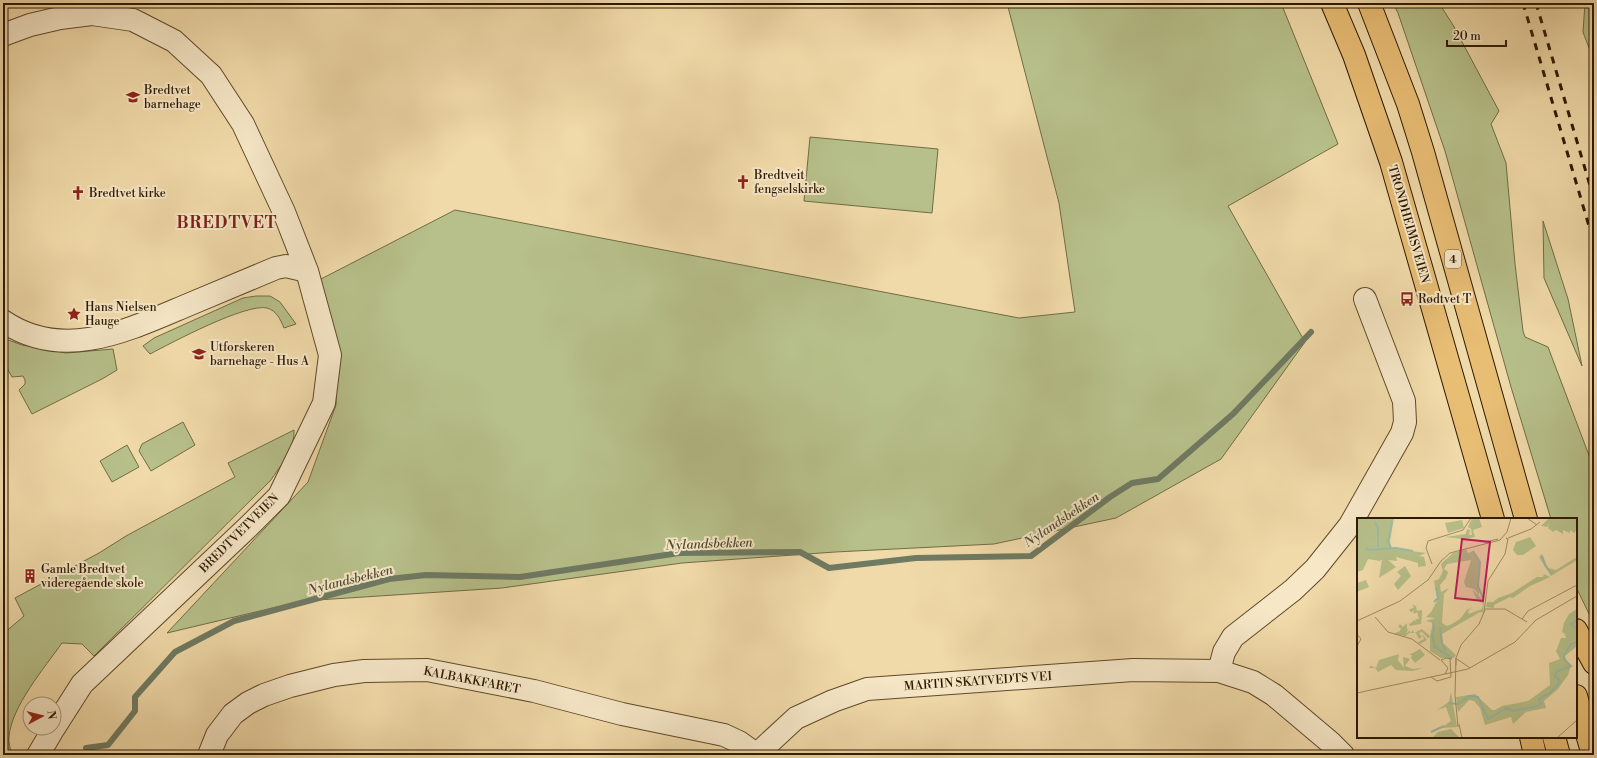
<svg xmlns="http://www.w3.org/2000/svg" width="1597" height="758" viewBox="0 0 1597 758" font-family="'Libre Bodoni',serif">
  <rect width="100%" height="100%" fill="#f1daa9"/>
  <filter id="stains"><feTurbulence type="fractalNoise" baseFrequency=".005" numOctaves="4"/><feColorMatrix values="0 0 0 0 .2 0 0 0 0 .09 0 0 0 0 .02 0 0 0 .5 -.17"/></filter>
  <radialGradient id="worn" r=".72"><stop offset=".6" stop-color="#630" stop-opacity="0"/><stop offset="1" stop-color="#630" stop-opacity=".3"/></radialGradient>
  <path fill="#b7c08a" stroke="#726c45" d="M1007,3h274l57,141 -110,62 77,136 -84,117 -105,59 -122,26 -159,8 -153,11 -180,25 -200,13 -135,32 141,-151 28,-77 2,-48 -19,-77 136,-70 564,108 56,-6 -16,-109z
    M1393,3h46l14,22 46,86 -8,13 15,39 9,101 8,67 2,6 23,10 45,119 1,158 -18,-37v-68h-25l-40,-132 -66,-236 -47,-138z
    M1585,3h9v58l-11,-29z
    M810,137l128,12 -6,64 -128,-12z
    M1543,221l25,78 14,67 -38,-88z
    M256,296h14l10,6 16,22 -12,4c-4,-9 -7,-17 -17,-20 -21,-5 -96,35 -117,46l-7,-8 11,-8 89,-40z
    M3,338l19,7 44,8 47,-4 4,21 -15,9 -70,35 -13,-24 6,-6v-4l-2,-4 -11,1 -9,-16z
    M183,422l12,23 -44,26 -12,-20 3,-7z
    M294,430c1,18 -14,37 -24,51l-176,175 -12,-12 -20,-1c-17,24 -51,64 -53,94 -1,5 2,12 2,18h-8v-121l21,-18 -9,-18 84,-45 27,-17 109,-59 -7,-14z
    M127,445l12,22 -27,15 -12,-21z"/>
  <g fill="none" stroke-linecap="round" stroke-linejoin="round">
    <path stroke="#6f7a63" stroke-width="6" d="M86,748l22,-3 27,-34v-14l40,-45 59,-31 155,-42 37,-4 94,2 159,-24 121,-1 29,16 87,-10 115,-2 79,-59 22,-14 26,-4 75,-65 78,-82"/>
    <defs>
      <path id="minor" d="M3,35l27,-10 30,-7 32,-4 41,6 41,21 37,34 32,49 41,88 23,59 23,84 -6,48 -45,93 -30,30 -167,158 -28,44
        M3,321c59,40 121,11 180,-14 31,-13 62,-26 93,-39l10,-2 21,5
        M1219,671l5,-19 9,-15 60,-47 22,-21 35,-44 52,-92 3,-11 -1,-21 -39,-102
        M38,755l16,-27
        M209,755l8,-20 16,-21 15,-11 16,-8 26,-9 44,-11 30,-4 63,-1 107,21 88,23 102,21 15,7 18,13
        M756,755l40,-37 37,-17 34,-12 266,-19 86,1 34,11 21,13 57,48 12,12"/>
      <path id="highway" d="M1332,3l22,52 37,107 102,357
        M1369,3l39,101 15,48 103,367
        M1576,630l18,33
        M1576,696l17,59
        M1531,737l4,18
        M1554,737l5,18"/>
    </defs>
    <use href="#minor" stroke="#5f492a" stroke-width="24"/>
    <use href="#highway" stroke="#2e1900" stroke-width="24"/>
    <use href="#minor" stroke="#f6e7c7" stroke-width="22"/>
    <use href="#highway" stroke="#e8bd74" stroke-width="22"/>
    <path stroke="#2e1900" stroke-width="3" stroke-dasharray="7 7" stroke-linecap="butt" d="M1523,3l71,240
      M1536,3l58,196"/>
  </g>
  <defs>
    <symbol id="school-bare" viewBox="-9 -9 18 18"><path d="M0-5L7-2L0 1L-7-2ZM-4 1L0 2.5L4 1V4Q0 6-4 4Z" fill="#8f2418" stroke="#f6e7c7" stroke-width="2.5" paint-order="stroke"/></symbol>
    <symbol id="church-bare" viewBox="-9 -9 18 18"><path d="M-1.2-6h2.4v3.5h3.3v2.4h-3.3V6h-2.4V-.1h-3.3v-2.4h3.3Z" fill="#8f2418" stroke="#f6e7c7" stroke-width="2.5" paint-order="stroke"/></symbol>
    <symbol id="bus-bare" viewBox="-9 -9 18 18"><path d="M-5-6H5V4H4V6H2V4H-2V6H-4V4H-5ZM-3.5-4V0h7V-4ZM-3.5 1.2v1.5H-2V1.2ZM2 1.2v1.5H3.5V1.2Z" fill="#8f2418" stroke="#f6e7c7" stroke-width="2.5" paint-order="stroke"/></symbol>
    <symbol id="sight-bare" viewBox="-9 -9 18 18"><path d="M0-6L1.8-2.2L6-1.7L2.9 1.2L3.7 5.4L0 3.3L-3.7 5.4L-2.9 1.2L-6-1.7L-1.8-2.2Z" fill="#8f2418" stroke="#f6e7c7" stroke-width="2.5" paint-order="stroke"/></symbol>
    <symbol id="building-bare" viewBox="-9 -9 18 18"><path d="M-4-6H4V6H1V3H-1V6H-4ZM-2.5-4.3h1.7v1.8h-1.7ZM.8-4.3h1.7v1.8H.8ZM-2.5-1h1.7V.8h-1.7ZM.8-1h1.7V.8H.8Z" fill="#8f2418" stroke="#f6e7c7" stroke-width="2.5" paint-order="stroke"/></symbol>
  </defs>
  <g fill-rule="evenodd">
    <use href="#school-bare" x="123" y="87" width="20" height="20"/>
    <use href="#church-bare" x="733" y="172" width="20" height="20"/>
    <use href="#church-bare" x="68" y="183" width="20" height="20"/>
    <use href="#bus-bare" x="1397" y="289" width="20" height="20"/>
    <use href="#sight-bare" x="64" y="304" width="20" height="20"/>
    <use href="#school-bare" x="189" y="344" width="20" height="20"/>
    <use href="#building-bare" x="20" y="566" width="20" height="20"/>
  </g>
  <g text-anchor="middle" stroke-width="4" stroke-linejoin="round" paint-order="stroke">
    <rect fill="#f6e7c7" stroke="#6a573c" stroke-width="1" x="1445" y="250" width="16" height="18" rx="3"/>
    <g font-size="11" font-weight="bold" fill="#2e1900">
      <text x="1453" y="263">4</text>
    </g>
    <g font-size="12" fill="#2e1900" stroke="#f6e7c7" text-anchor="start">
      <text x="144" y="94">Bredtvet<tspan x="144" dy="14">barnehage</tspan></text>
      <text x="754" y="179">Bredtveit<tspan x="754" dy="14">fengselskirke</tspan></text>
      <text x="89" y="197">Bredtvet kirke</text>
      <text x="1418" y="303">Rødtvet T</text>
      <text x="85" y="311">Hans Nielsen<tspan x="85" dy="14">Hauge</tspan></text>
      <text x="210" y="351">Utforskeren<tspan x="210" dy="14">barnehage - Hus A</tspan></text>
      <text x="41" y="573">Gamle Bredtvet<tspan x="41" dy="14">videregående skole</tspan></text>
    </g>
    <g font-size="12" fill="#2e1900" stroke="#f6e7c7">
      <text transform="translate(1409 224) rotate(74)" y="4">TRONDHEIMSVEIEN</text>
      <text transform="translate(239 533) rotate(-45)" y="4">BREDTVETVEIEN</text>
      <text transform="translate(472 680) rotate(11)" y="4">KALBAKKFARET</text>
      <text transform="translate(978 681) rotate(-4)" y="4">MARTIN SKATVEDTS VEI</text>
    </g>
    <g font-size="13" font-style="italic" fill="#4f4a32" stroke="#f6e7c7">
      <text transform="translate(1061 519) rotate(-34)" y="5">Nylandsbekken</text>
      <text transform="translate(709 543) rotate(-2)" y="5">Nylandsbekken</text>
      <text transform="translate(350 579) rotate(-14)" y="5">Nylandsbekken</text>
    </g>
    <g font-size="16" font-weight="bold" letter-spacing="1" fill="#7a1f14" stroke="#f6e7c7">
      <text x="227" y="228">BREDTVET</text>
    </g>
  </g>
  <g transform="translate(1357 518)">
    <rect width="220" height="220" fill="#f1daa9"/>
    <path d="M0,0h37l-4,23 1,7 35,5 -7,3 5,1 2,9 -8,1v-4l-22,-6 1,4 -9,-1 8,7 -17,11 3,-19 -2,2 -12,-2 -5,11 -6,2zM115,0h7l3,9 -9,3 2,7 -12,2 -18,-2 21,-3 1,-5 3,1 -1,5h3l-1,-6 -3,-2zM192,0h28v12l-3,3 -4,-3v3l-7,-3v4l-7,-4 -3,2 -5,-4 1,-4 -2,3 -6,-1zM105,2l2,8 -16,5 -3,-10zM173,19l6,9 -13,9h-6l-4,-5 3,-8zM109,31l2,4 5,-2 6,8v36l-5,-6 -8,-2 -2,-5 7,-22 -24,4 -3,5 4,3 -2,6 -6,7 1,7 8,-4 -5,6 -2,29 5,3 5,-2 8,-5 7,-9 5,-3 -4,4 1,3 13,-5 1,-5 -6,-4 -5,-11 12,12 -1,12 -3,-1 -38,22 1,9 13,12 -2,3h-13l-11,-7v-14l-2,1 -6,-6 -3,1 3,4 1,-2 4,5 -7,4 -2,-2 6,-3 -1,-3 -4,3 -3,-6h-7l-3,3 -13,-2 7,-3 1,-3 -3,-1 2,-3 3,3 4,-4v7l2,-3 -3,7 4,-4v3l3,-3 1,3 8,-4 8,7 3,-13 -7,-2 9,-3 -9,-1 5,-5 7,-13 -4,-18 5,-2 4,-8 -2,-7 12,-11zM185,36l6,14 8,2 21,-13v3l-26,16 -12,-19zM48,48l6,10 -13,14 -4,-6 7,-8 -4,-4zM187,56l6,3 -20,9 -17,12 -3,-1 -16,8v3l-8,-1 1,-5h6l5,-4 14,-5 25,-16h6zM9,62l3,7 -12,5v-9zM55,86l4,2 1,5 5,-1v3l-1,11 -11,2 -2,-3 2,1 4,-4 3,2 -2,-3h4l-2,-7 -3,2 -1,-4 -1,3 -3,-3 5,-3zM220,91v37l-12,10 2,6 4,3 -3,10 -10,14 -14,12 2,7 -20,4 -13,12 -2,-7 -26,8 -5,-17 -6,-7 -5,-1 -11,12 -2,-15 19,-3 17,16h3l7,-4 26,-5 22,-16 -1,-22 11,-4 -4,-8 5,-13h5l-1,-4 -3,-2 2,-9 5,-9zM63,131l5,6 -10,8 -4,-5 1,-3h-3zM42,136l-1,6 6,8 -1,-11 7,2 -5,7 8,3 10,-1 -10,3 -17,-1 -5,-5 -13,7 -3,-4 5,-3 -7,3h-4l1,-2 6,1 3,-7zM94,174l6,35 -16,1 10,-7 -5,-14 -9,3 12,-8zM94,211l9,9h-28l6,-6z" fill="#b7c08a"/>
    <path fill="none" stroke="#9bbba5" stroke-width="2" d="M18,4l3,6v19M9,30l4,2 26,-2 17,3M34,30l-3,-6 4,-21M116,33l7,11 -2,24 5,12M185,38l3,9 6,8M77,84l4,-4 -2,-11M220,102l-6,4 6,5M76,104l1,8 -2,5 3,12 17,11M83,109l2,17 4,7M91,185l10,1 11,-8 9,1 10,22 18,-11 7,3 25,-5 3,-3 -2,-4 12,-7 9,-11 -5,-5 2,-5 14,-5 -7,-7v-4l7,-11 6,-2M74,214l13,-6"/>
    <path fill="none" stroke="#a38d65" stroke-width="1" d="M170,0l10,7M151,20l23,-9 9,-7M128,24l13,-3M75,46l-6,-16 2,-7 35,-11 8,-12M128,91h20l22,13M127,94l4,-31 17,-27 3,-15 -2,-1 2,2M18,99l13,15 24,7 28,21M165,101l6,-8 49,-26M0,103l43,-20 28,-21 13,-19 9,-8 50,-13 7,-8 4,-14M0,116l4,5 -4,7M99,140l5,-13 18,-21 6,-14M100,141l13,9M99,147v-7l-1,37 3,32M88,156l3,-6 -7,-8 5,-2 6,1M74,159l6,4 14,-4 -1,-19M0,175l111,-24 47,-27 21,-22 41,-24M102,206l3,14M200,220l20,-18"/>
    <path fill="#c2185b" fill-opacity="0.15" stroke="#c2185b" stroke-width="2" d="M105,21l28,3 -7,59 -28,-3z"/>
    <rect width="220" height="220" fill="none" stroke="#2e1900" stroke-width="2"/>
  </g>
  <rect width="1597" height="758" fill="none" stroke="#f1daa9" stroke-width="16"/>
  <rect x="4" y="4" width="1589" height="750" fill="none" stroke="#2e1900" stroke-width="2"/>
  <rect x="8" y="8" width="1581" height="742" fill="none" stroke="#2e1900"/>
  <g transform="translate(42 716) rotate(83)"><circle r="19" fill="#f6e7c7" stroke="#a69577"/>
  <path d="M0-3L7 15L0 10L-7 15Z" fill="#8f2418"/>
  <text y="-6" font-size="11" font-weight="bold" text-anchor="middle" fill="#2e1900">N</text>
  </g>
  <path d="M1447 40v6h59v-6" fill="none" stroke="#2e1900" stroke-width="2"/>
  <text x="1453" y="40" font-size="12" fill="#2e1900" stroke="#f6e7c7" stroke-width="3" paint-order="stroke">20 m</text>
  <rect width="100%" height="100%" filter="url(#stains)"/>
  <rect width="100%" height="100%" fill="url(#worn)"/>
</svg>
